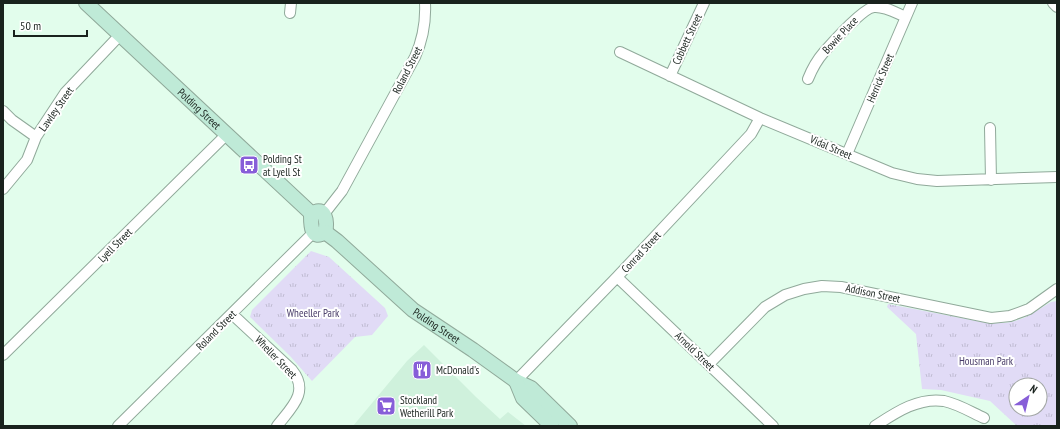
<svg xmlns="http://www.w3.org/2000/svg" width="1060" height="429" viewBox="0 0 1060 429" font-family="'PT Sans Narrow',sans-serif">
  <defs>
    <pattern id="park-tufts" width="24" height="20" patternUnits="userSpaceOnUse"><rect width="24" height="20" fill="#e1dbf6"/><path d="M3 7l-1-3M5 7V3M7 7l1-3M15 17l-1-3M17 17v-4M19 17l1-3" fill="none" stroke="#c0bcd2"/></pattern>
  </defs>
  <rect width="100%" height="100%" fill="#e2fdec"/>
  <path fill="#cff1dc" d="M424,345l52,52 24,22 8,-7 18,14h-173l54,-65z"/>
  <path fill="url(#park-tufts)" fill-rule="evenodd" d="M311,251l18,6 56,51 3,8 -16,19 -17,2 -43,44 -22,-25 -40,-39 2,-7z
    M1057,301v125h-40l-27,-25 -49,-11 -19,-1 -6,-55 -29,-27 1,-3 99,19c31,2 39,-6 64,-21zM1016,385h24v24h-24z"/>
  <g fill="none" stroke-linecap="round" stroke-linejoin="round">
    <defs>
      <path id="street" d="M1053,3l4,4
        M290,13l1,-10
        M620,52l140,66 132,55 25,6 20,2 120,-4
        M670,76l34,-73
        M808,79c4,-10 9,-19 16,-27 8,-9 39,-44 50,-45 11,-1 22,6 32,10
        M3,111l9,9 24,17
        M990,128l1,52
        M847,154l65,-151
        M3,189l24,-29 9,-23 29,-44 55,-58
        M324,214l18,-23 73,-134c8,-18 11,-34 10,-54
        M617,277l156,149
        M232,314l60,56c18,22 -1,38 -15,56
        M3,355l224,-221
        M709,364l56,-57 20,-12 19,-6 18,-3 19,1 150,31 19,-2 19,-7 28,-20
        M516,381l101,-104 134,-143 9,-16
        M118,426l195,-193
        M875,426c20,-13 43,-29 69,-25 14,3 27,11 40,17"/>
      <g id="secondary">
        <path id="s1" d="M86,3l226,211"/>
        <path d="M312,214l-1,2c0,9 0,25 14,16"/>
        <path d="M312,214c13,-10 16,9 13,18"/>
        <path id="s2" d="M325,232l12,9 76,69 60,40 43,31 15,7 39,38"/>
        <path d="M516,381l7,17 29,28"/>
      </g>
    </defs>
    <use href="#street" stroke="#90a99a" stroke-width="12"/>
    <use href="#secondary" stroke="#90a99a" stroke-width="16"/>
    <use href="#street" stroke="#fff" stroke-width="10"/>
    <use href="#secondary" stroke="#bfead7" stroke-width="14"/>
  </g>
  <defs>
    <symbol id="bus-square" viewBox="-11 -11 22 22"><rect x="-9" y="-9" width="18" height="18" rx="4" fill="#875ed8" stroke="#fff"/><path d="M-5-6H5V4H4V6H2V4H-2V6H-4V4H-5ZM-3.5-4V0h7V-4ZM-3.5 1.2v1.5H-2V1.2ZM2 1.2v1.5H3.5V1.2Z" fill="#fff"/></symbol>
    <symbol id="restaurant-square" viewBox="-11 -11 22 22"><rect x="-9" y="-9" width="18" height="18" rx="4" fill="#875ed8" stroke="#fff"/><path d="M-5-6h1v4h1v-4h1v4h1v-4h1v5L-1.5 .5V6h-2V.5L-5-1ZM5-6V6H3V1.5H1.5Q1.5-4 5-6Z" fill="#fff"/></symbol>
    <symbol id="supermarket-square" viewBox="-11 -11 22 22"><rect x="-9" y="-9" width="18" height="18" rx="4" fill="#875ed8" stroke="#fff"/><path d="M-6-5.5h2.5l.6 2H6L4.5 2H-2.5L-4.4-4H-6ZM-1.5 3.2a1.3 1.3 0 1 0 .1 0ZM3 3.2a1.3 1.3 0 1 0 .1 0Z" fill="#fff"/></symbol>
  </defs>
  <g fill-rule="evenodd">
    <use href="#bus-square" x="238" y="154" width="22" height="22"/>
    <use href="#restaurant-square" x="411" y="359" width="22" height="22"/>
    <use href="#supermarket-square" x="375" y="395" width="22" height="22"/>
  </g>
  <g text-anchor="middle" stroke-width="4" stroke-linejoin="round" paint-order="stroke">
    <g font-size="11" fill="#19221d" stroke="#fff">
      <text transform="translate(840 35) rotate(-47)" y="4">Bowie Place</text>
      <text transform="translate(687 39) rotate(-65)" y="4">Cobbett Street</text>
      <text transform="translate(407 70) rotate(-63)" y="4">Roland Street</text>
      <text transform="translate(880 78) rotate(-67)" y="4">Herrick Street</text>
      <text dy="4" stroke="none"><textPath href="#s1" startOffset="155">Polding Street</textPath></text>
      <text transform="translate(56 109) rotate(-55)" y="4">Lawley Street</text>
      <text transform="translate(831 147) rotate(23)" y="4">Vidal Street</text>
      <text transform="translate(115 245) rotate(-45)" y="4">Lyell Street</text>
      <text transform="translate(641 252) rotate(-47)" y="4">Conrad Street</text>
      <text transform="translate(873 293) rotate(12)" y="4">Addison Street</text>
      <text dy="4" stroke="none"><textPath href="#s2" startOffset="146">Polding Street</textPath></text>
      <text transform="translate(216 330) rotate(-45)" y="4">Roland Street</text>
      <text transform="translate(695 351) rotate(44)" y="4">Arnold Street</text>
      <text transform="translate(276 357) rotate(46)" y="4">Wheller Street</text>
    </g>
    <g font-size="11" fill="#19221d" stroke="#fff" text-anchor="start">
      <text x="263" y="163">Polding St<tspan x="263" dy="13">at Lyell St</tspan></text>
      <text x="436" y="374">McDonald's</text>
      <text x="400" y="404">Stockland<tspan x="400" dy="13">Wetherill Park</tspan></text>
    </g>
    <g font-size="11" fill="#493d69" stroke="#fff">
      <text x="313" y="317">Wheeller Park</text>
      <text x="986" y="365">Housman Park</text>
    </g>
  </g>
  <rect width="1060" height="429" fill="none" stroke="#19221d" stroke-width="8"/>
  <g transform="translate(1028 397) rotate(35)"><circle r="19" fill="#ffffff" stroke="#a3a7a5"/>
  <path d="M0-3L7 15L0 10L-7 15Z" fill="#875ed8"/>
  <text y="-6" font-size="11" font-weight="bold" text-anchor="middle" fill="#19221d">N</text>
  </g>
  <path d="M14 30v6h73v-6" fill="none" stroke="#19221d" stroke-width="2"/>
  <text x="20" y="30" font-size="12" fill="#19221d" stroke="#ffffff" stroke-width="3" paint-order="stroke">50 m</text>
</svg>
